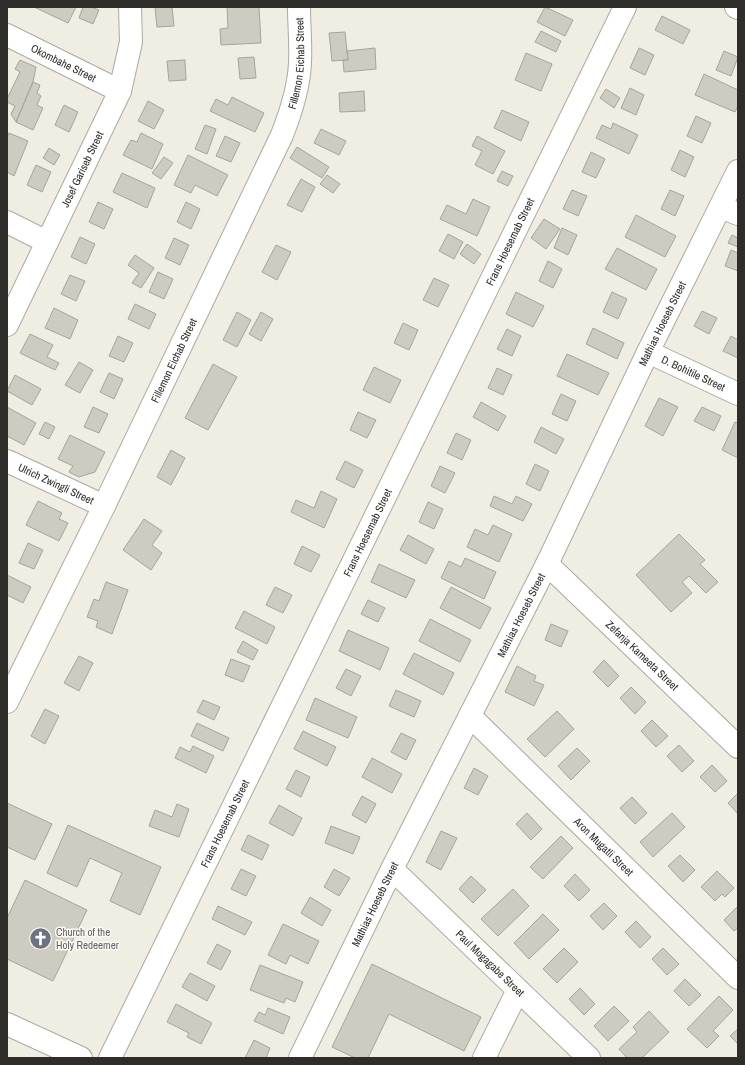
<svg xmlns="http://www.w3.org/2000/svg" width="745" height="1065" viewBox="0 0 745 1065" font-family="'Archivo Narrow',sans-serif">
  <rect width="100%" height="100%" fill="#f0ede3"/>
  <path fill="#cecbc1" stroke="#a7a49b" d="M34,7h42l-8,16z
    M83,7h8l8,3 -6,14 -14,-6z
    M155,7h17l2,19 -17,1z
    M227,7h32l2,36 -40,2 -1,-16 8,-1z
    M545,7l28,13 -8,16 -28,-14z
    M662,16l28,14 -7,14 -28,-14z
    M541,31l20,10 -5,11 -21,-10z
    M345,32l3,28 -16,1 -3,-28z
    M375,48l1,21 -32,3 -1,-12h5l-1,-9z
    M639,48l15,7 -9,20 -15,-7z
    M724,51l14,6 -7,19 -15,-6z
    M526,53l26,11 -11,27 -26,-11z
    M254,57l2,21 -16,1 -2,-21z
    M20,60l16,7 -3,15 -17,40 -5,-8 4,-8 -8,-4v-3l13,-27 -5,-3z
    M185,60l1,20 -17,1 -2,-20z
    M704,74l34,16v16l-3,6 -40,-17z
    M33,82l7,3 -3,8 4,3 -4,9 6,3 -10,22 -17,-8z
    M630,88l14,7 -8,20 -15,-7z
    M606,89l14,9 -6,10 -14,-10z
    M364,91l1,20 -25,1 -1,-19z
    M232,97l32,16 -9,19 -45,-21 6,-12 12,6z
    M148,101l16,9 -10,19 -16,-8z
    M64,105l14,7 -9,20 -14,-7z
    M502,110l27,12 -8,19 -27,-13z
    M696,116l15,7 -9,20 -15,-7z
    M613,123l25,12 -9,19 -33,-16 6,-13 9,4z
    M205,125l11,4 -9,25 -12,-5z
    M321,129l25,12 -7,14 -25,-12z
    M9,133l19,8 -14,35 -7,-4v-35z
    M141,133l22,11 -11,25 -29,-14 8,-15 6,2z
    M225,136l15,7 -9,19 -15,-6z
    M477,136l28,15 -12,23 -18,-9 7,-14 -10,-5z
    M297,147l32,20 -7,11 -32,-20z
    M49,148l11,7 -6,10 -11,-7z
    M680,150l14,7 -9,20 -14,-7z
    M591,152l14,7 -9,19 -14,-6z
    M188,155l40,20 -11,21 -22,-11 -4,8 -17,-8z
    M164,157l9,6 -12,16 -9,-6z
    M36,165l15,7 -9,20 -15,-7z
    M502,171l11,5 -5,10 -11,-5z
    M122,173l33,15 -8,20 -34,-16z
    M327,175l13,9 -7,9 -13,-9z
    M301,179l14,8 -13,25 -15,-7z
    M572,190l15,6 -9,20 -15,-7z
    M670,190l14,6 -9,20 -14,-7z
    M473,199l17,8 -13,29 -37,-17 7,-14 19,9z
    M98,202l15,7 -9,20 -15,-7z
    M186,202l14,7 -9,20 -14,-7z
    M636,215l40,21 -11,21 -40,-20z
    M544,219l16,10 -14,20 -15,-11z
    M562,228l15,7 -9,20 -14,-7z
    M448,234l15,8 -9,17 -15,-8z
    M732,235l6,3v9l-10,-4z
    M80,237l15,7 -9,20 -15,-7z
    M174,238l15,7 -9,20 -15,-7z
    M467,244l14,10 -7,10 -14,-10z
    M276,245l15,7 -14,28 -15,-8z
    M617,248l40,21 -11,21 -41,-21z
    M731,250l7,3v18l-13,-5z
    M135,255l19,13 -13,20 -9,-5 7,-10 -11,-8z
    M548,261l14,8 -9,19 -14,-7z
    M158,272l15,7 -9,20 -15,-7z
    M70,275l15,6 -9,20 -15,-7z
    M434,278l15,7 -11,22 -15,-7z
    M516,292l28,14 -11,21 -27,-13z
    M612,292l15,7 -9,20 -15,-7z
    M135,304l21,10 -7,15 -21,-10z
    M54,308l24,12 -8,19 -25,-11z
    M702,311l15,7 -8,16 -15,-8z
    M237,312l14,8 -14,27 -14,-7z
    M261,312l12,7 -12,22 -12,-7z
    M403,323l15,7 -9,20 -15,-7z
    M593,328l31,15 -7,16 -31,-15z
    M507,329l14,7 -9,20 -15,-7z
    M30,334l23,11 -6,12 12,6 -4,7 -35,-17z
    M118,336l15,7 -9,19 -15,-6z
    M731,336l7,4v18l-15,-7z
    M567,354l42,19 -11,22 -41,-19z
    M79,362l14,8 -13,23 -15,-8z
    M213,364l24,13 -29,53 -23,-12z
    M374,367l27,13 -11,23 -27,-13z
    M497,368l15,7 -9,20 -15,-7z
    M109,373l14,6 -9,20 -14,-7z
    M15,375l26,14 -9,16 -25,-14z
    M561,394l15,7 -9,20 -15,-7z
    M659,398l19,9 -15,29 -18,-10z
    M481,402l25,14 -8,15 -25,-14z
    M7,407l29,16 -12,22 -17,-9z
    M93,407l15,7 -9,19 -15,-6z
    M702,407l19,9 -7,15 -20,-10z
    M358,412l18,8 -9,18 -17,-8z
    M45,422l10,5 -6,12 -10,-5z
    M735,422l3,1v35l-16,-8z
    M541,427l23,12 -8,15 -22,-12z
    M456,433l15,7 -9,20 -15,-7z
    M70,435l35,17 -10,20 -16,5 -10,-5 4,-6 -15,-7z
    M171,450l14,8 -14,27 -14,-8z
    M345,461l18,9 -9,18 -18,-9z
    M535,464l14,7 -9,20 -14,-7z
    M440,466l15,7 -10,20 -14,-7z
    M321,491l16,8 -13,29 -33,-16 5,-12 18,8z
    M494,496l18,8 4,-8 16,8 -9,17 -33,-15z
    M38,501l24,12 -3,6 9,4 -9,18 -33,-16z
    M428,502l15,7 -9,20 -15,-7z
    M144,519l18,12 -10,14 10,8 -11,17 -28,-20z
    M493,525l19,9 -13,28 -32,-15 8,-18 13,6z
    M679,534l26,26 -5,4 18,18 -12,11 -17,-17 -7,6 10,11 -21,19 -35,-37z
    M408,535l26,14 -8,15 -26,-14z
    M28,543l15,7 -9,19 -15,-6z
    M302,546l18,9 -9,17 -17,-8z
    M465,558l31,14 -12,27 -43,-21 8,-17 12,6z
    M379,564l36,16 -9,18 -35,-16z
    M7,575l24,12 -8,16 -16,-8z
    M106,582l22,8 -16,44 -16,-7 2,-6 -11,-4 7,-18 5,2z
    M275,587l17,8 -9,18 -17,-8z
    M451,587l40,21 -11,21 -40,-21z
    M368,600l17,8 -7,14 -17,-8z
    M244,611l31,16 -8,17 -32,-16z
    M430,619l41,21 -11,22 -41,-21z
    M551,624l17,7 -7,16 -16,-7z
    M348,630l41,18 -9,22 -41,-19z
    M243,641l15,9 -5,10 -16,-8z
    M414,653l40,20 -11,22 -40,-21z
    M79,656l14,7 -14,28 -15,-8z
    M231,659l19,7 -7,16 -18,-7z
    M604,660l15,16 -11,11 -15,-15z
    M517,666l19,10 -2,5 10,4 -10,21 -29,-14z
    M346,669l15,7 -10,20 -15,-8z
    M631,687l15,15 -11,12 -15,-16z
    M396,690l25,11 -7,16 -25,-11z
    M315,698l42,19 -9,21 -42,-18z
    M203,700l17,7 -6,13 -17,-8z
    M45,709l14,7 -14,28 -14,-8z
    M557,711l17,18 -29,28 -18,-18z
    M652,720l16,16 -12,11 -15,-16z
    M197,723l32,15 -6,13 -32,-15z
    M303,731l33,16 -9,19 -33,-17z
    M401,733l15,7 -10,20 -15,-8z
    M679,745l15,16 -12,11 -15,-16z
    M193,746l21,10 -8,17 -31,-15 5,-11 10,5z
    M577,748l13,13 -19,19 -13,-14z
    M372,758l30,16 -10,19 -30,-16z
    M712,765l15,16 -12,11 -15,-15z
    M474,768l14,8 -10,19 -14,-7z
    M296,770l14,7 -9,20 -15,-8z
    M738,793v21l-10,-11z
    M362,796l14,8 -10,19 -14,-8z
    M632,797l15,16 -12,11 -15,-16z
    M7,803l45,21 -17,36 -28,-13z
    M177,804l12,5 -10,28 -30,-11 6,-16 17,7z
    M279,805l23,13 -9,18 -24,-13z
    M527,813l15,16 -11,11 -15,-16z
    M672,813l13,14 -32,30 -13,-15z
    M68,825l93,42 -21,48 -30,-14 12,-28 -32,-15 -13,29 -30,-14z
    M331,826l29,11 -7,17 -28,-11z
    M441,831l16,7 -16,32 -15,-8z
    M248,835l21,10 -7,15 -21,-10z
    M561,836l12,12 -30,31 -13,-12z
    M680,855l15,15 -12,12 -15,-16z
    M241,869l15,7 -10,20 -15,-7z
    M334,869l16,9 -11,18 -15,-9z
    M717,871l17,17 -9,9 -3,-3 -7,7 -14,-14z
    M575,874l15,16 -11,11 -15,-15z
    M471,876l15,14 -13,13 -14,-14z
    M25,880l62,30 -34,71 -46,-22v-41z
    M513,889l16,17 -31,30 -17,-17z
    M310,897l21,13 -9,16 -21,-13z
    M604,903l13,13 -14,14 -13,-14z
    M218,906l34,16 -7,13 -33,-16z
    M738,906v22l-4,3 -10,-11z
    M543,914l16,16 -30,29 -15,-16z
    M636,921l15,16 -11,11 -15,-16z
    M283,924l36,17 -11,23 -18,-9 -4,9 -18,-9z
    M217,944l14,7 -10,19 -14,-7z
    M564,948l14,14 -21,21 -14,-14z
    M663,948l16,16 -12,11 -15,-16z
    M372,964l109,53 -17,34 -75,-37 -21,44h-13l-23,-11z
    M260,965l43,17 -8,20 -9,-4 -2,5 -34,-13z
    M190,973l25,13 -8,15 -25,-14z
    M685,979l16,16 -12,11 -15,-15z
    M580,988l15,16 -11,11 -15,-16z
    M719,996l14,14 -20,21 6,5 -12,12 -20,-19z
    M176,1004l36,19 -11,21 -14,-7 2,-4 -22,-11z
    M614,1006l15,15 -21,20 -14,-15z
    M268,1008l22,9 -7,17 -29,-13 5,-9 6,3z
    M649,1011l20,21 -27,26h-15l-8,-9 18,-17 -4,-5z
    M738,1029v15l-8,-8z
    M254,1040l16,8 -4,10h-21z"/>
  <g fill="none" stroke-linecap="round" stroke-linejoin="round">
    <defs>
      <g id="minor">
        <path d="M736,7l2,1"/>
        <path id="s1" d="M7,35l113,56"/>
        <path d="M721,207l17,7"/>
        <path d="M7,222l40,20"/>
        <path id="s2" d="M7,325l113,-234 11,-49 -1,-35"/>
        <path id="s3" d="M648,352l90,42"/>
        <path id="s4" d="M7,461l97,45"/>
        <path id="s5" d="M547,564l191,183"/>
        <path id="s6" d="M7,702l97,-196 178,-371c9,-23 17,-47 18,-72 1,-19 -1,-38 -1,-56"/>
        <path id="s7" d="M470,716l268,262"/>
        <path id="s8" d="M392,869l197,189"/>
        <path d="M7,1024l74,34"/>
        <path id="s9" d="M110,1058l515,-1051"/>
        <path id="s10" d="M300,1058l92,-189 155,-305 101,-212 90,-181"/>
        <path d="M484,1058l34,-68"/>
      </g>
    </defs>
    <use href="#minor" stroke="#aca99f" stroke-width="24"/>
    <use href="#minor" stroke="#fff" stroke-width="22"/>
  </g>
  <defs>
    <symbol id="church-disc" viewBox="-11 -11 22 22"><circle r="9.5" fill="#6b7280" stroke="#fefaf0"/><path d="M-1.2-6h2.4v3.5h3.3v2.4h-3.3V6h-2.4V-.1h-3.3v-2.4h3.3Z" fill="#fff"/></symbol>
  </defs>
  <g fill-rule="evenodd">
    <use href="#church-disc" x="28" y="926" width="25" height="25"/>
  </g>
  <g text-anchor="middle" stroke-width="3" stroke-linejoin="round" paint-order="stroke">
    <g font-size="11" fill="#2f2d2a" stroke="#fefaf0">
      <text dy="4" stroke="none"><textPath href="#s1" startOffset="63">Okombahe Street</textPath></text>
      <text dy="4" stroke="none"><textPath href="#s6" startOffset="704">Fillemon Eichab Street</textPath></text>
      <text dy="4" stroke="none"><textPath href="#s2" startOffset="173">Josef Gariseb Street</textPath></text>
      <text dy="4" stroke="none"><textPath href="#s9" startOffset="909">Frans Hoesemab Street</textPath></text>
      <text dy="4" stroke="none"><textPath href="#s10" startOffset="819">Mathias Hoeseb Street</textPath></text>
      <text dy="4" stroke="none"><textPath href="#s6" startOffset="380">Fillemon Eichab Street</textPath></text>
      <text dy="4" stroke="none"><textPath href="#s3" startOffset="50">D. Bohitile Street</textPath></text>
      <text dy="4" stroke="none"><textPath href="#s4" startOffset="54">Ulrich Zwingli Street</textPath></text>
      <text dy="4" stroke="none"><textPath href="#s9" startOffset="585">Frans Hoesemab Street</textPath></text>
      <text dy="4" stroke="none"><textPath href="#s10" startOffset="495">Mathias Hoeseb Street</textPath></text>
      <text dy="4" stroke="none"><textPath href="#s5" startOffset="132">Zefanja Kameeta Street</textPath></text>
      <text dy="4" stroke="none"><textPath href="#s9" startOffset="261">Frans Hoesemab Street</textPath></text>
      <text dy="4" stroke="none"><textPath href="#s7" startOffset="187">Aron Mugatli Street</textPath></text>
      <text dy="4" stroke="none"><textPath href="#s10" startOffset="171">Mathias Hoeseb Street</textPath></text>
      <text dy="4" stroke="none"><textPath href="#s8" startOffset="136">Paul Mogagabe Street</textPath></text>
    </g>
    <g font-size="11" fill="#5b616d" stroke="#fefaf0" text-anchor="start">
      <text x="56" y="936">Church of the<tspan x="56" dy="13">Holy Redeemer</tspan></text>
    </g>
  </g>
  <rect width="745" height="1065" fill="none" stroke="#2f2d2a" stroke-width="16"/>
</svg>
